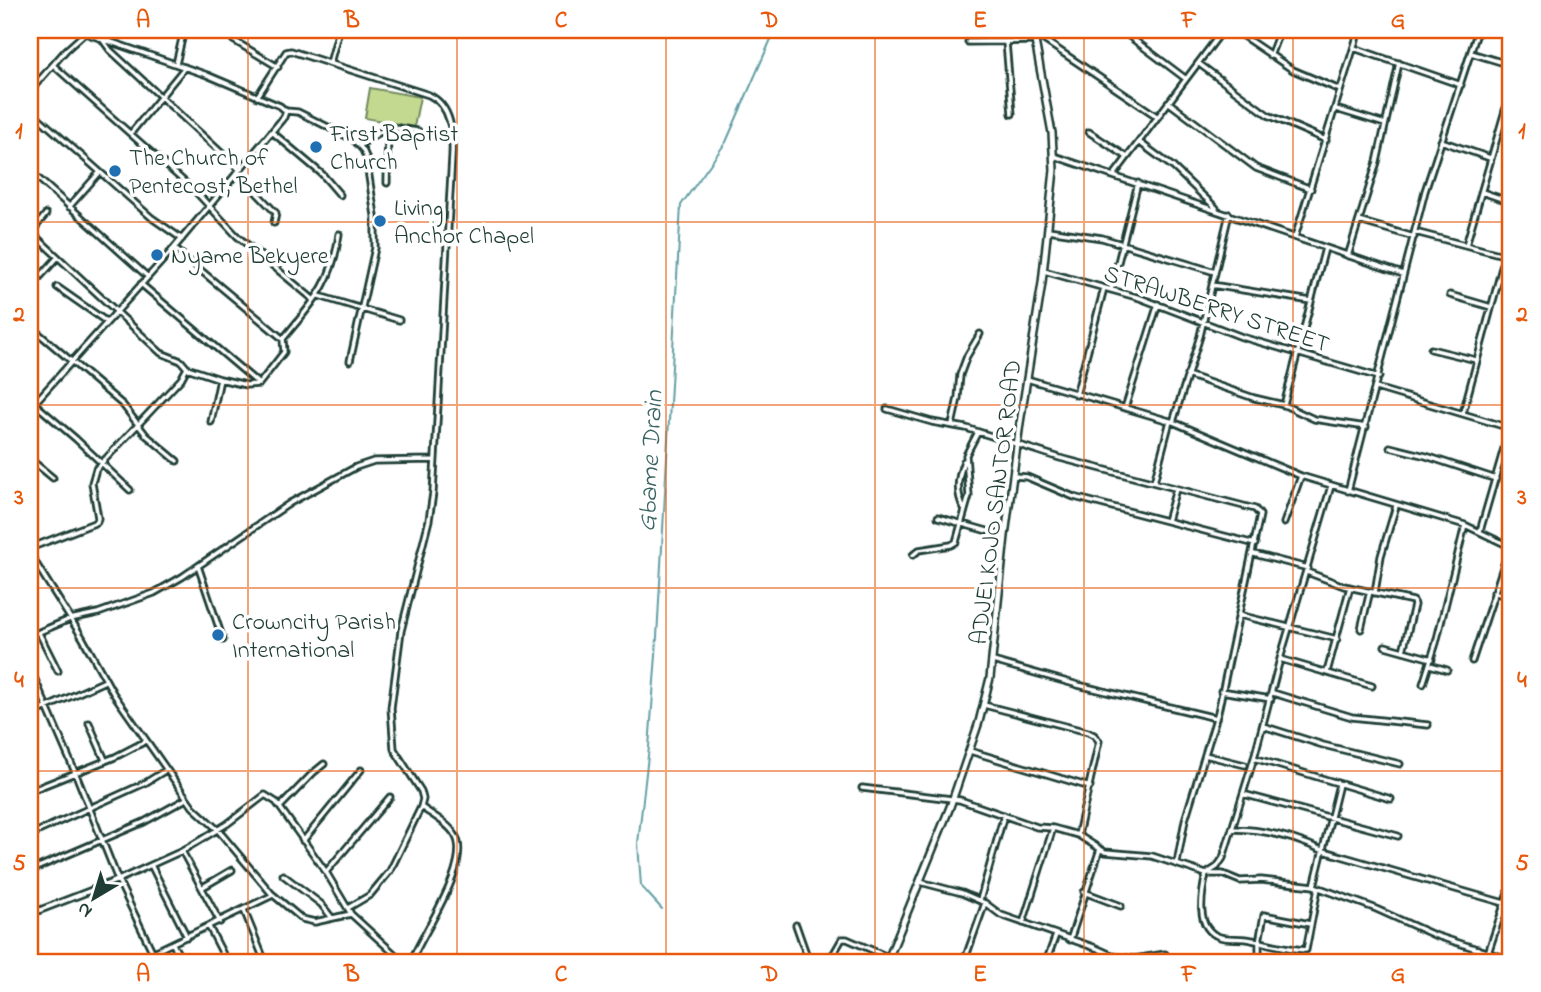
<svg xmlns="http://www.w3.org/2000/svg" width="1541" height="992" viewBox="0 0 1541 992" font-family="'Indie Flower',sans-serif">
  <rect width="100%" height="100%" fill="#fff"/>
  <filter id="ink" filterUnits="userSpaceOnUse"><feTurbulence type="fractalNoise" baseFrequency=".0143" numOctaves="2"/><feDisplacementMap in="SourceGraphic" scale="14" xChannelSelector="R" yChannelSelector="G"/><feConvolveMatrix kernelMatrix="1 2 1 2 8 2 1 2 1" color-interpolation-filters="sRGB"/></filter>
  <g filter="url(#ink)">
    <path fill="#c3d98f" stroke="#718b62" stroke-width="2" d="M370,88l50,9 -6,30 -49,-9z"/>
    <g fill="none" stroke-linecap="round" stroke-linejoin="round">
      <path stroke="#639ea4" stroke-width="2" d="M662,909l-21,-23 -3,-43 11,-96 7,-92 25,-450 45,-63 49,-112"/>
      <defs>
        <path id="street" d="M83,30l2,3 122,42 73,31 6,5 12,1 56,28 9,10 3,7 9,59v32l-25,113
          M1121,30l65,49
          M1208,30l10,7
          M1234,30l59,40 47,20
          M1035,34l123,83
          M102,39l8,11 130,120
          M233,40l45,27
          M968,42l68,-1
          M1006,42l6,72
          M1354,48l107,37
          M1471,53l40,12
          M1270,56l10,-26
          M330,63l9,-33
          M1198,63l70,52 58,25
          M176,64l8,-34
          M53,65l144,128 40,43 77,64
          M30,91l36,-41 19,-17
          M257,97l29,-45 5,-1 138,44c23,11 24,38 23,61l-19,337 -4,27 -28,111 -10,77 3,41 27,42 2,8 -2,8c11,8 27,16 34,28 18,28 -34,100 -44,127
          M1168,102l88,66 55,21
          M1336,109l49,15
          M30,110l122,108 30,21
          M272,132l50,42 18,21
          M1089,132l38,25
          M131,133l54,-66
          M1441,141l49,17
          M1139,142l34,25 43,41
          M360,145l28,-18 30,4
          M1054,156l349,118
          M30,171l118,106
          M238,173l38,40 -2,10
          M1114,175l109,-145
          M387,183l1,-56
          M1482,192l29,10
          M69,207l31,-35
          M1359,221l55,16
          M1048,230l54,8 113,34
          M30,231l131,122 20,8 6,7 33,11 26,6 13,-1 25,-32 -1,-13 -109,-91
          M1415,232l96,25
          M31,233l15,-19
          M1295,237l64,-207
          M1466,245l45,-155
          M1348,256l29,-94 22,-99
          M1044,271l96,27 102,39 137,40
          M141,284l118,100
          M1212,285l99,16
          M57,287l50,35
          M30,288l28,-31
          M1111,290l27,-107
          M1450,295l41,12
          M319,296l80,24
          M30,326l93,79 23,30 31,26
          M283,339c31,-38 49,-54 56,-105
          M1431,349l45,11
          M1187,375l67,23 30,7 30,14 52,8
          M1027,379l146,43 128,54 164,49 46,22
          M1376,388l134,40
          M1076,395l28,-107
          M34,403l42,36 54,51
          M1284,405l41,-157
          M30,408l144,-160 110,-131 2,-6
          M1125,408l33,-104
          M887,409l45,13 34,6 94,30 195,51 5,6 -42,197 -33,108 -8,43
          M1463,413l42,-157
          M211,422l9,-43
          M1173,422l27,-86 29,-122
          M952,425l6,-27 2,-23 7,-19 13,-22
          M1390,447l36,9 70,23
          M30,459l23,19
          M1014,476l13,1 47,20 181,47
          M1154,482l16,-61
          M1348,491l77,-300 53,-161
          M964,509c-8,-16 -7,-30 0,-48
          M938,517l67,19
          M1167,521l9,-32
          M1284,523l17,-47
          M1480,531l31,-107
          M30,548l67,-26 1,-4 -6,-35 4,-14 85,-90 6,-11
          M30,554l52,83 31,56 80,114 25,23 53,63 31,26 13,3 36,-8 48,44 5,3h5
          M1254,554l54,14
          M913,555l6,-5 32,-5 5,-3 13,-46 -3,-41 12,-23
          M198,566l25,74
          M1307,572l37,14 69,15 1,4 -11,46
          M1375,592l6,-36 15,-50
          M1494,592l17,6
          M1239,615l98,24
          M1361,629l9,-38
          M39,633l19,38
          M30,636l40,-17 28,-6 56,-20 28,-16 108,-74 66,-36 18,-6 60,-1
          M1385,646l47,13
          M1280,659l92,27
          M993,661l85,24 138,33
          M1472,661l38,-115
          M1430,665l17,5
          M30,668l45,104 43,108 35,73
          M1327,672l23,-85
          M1423,684l13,-41 29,-118
          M1221,691l50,8
          M1273,693l79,24 76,8
          M984,705l104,27 6,3 5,6 -21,94
          M30,715l75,-34
          M89,723l16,37
          M1263,726l60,19 77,19
          M970,751l120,36
          M1205,755l40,10
          M1254,758l137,41
          M862,788l98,12 77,27 16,1 25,7 27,17 47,4 54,18h17l17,7 21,-1 53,6 60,22 60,27 77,25
          M30,791l85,-34 31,-16
          M1243,794l155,42
          M280,807l33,-34 11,-9
          M1232,829c31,0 64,9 92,22l187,54
          M30,835l115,-52 21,-13
          M303,841l58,-71
          M182,851l38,71
          M151,865l36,72
          M30,866l4,3 110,-47 42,-23
          M326,872l64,-75
          M283,875l38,29 11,14
          M920,882l42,11 23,10 16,12 95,33 20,9 18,2 31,-5
          M1314,886l25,-102
          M203,887l29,-17
          M1318,888l-12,62c-19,-1 -36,-6 -54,-10 -10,-3 -22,0 -32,-3 -26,-8 -18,-45 -14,-63l11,-7 6,-9 31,-100 26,-99 51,-173
          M1084,892l37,14
          M980,900l24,-85
          M348,908l22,-13 20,-24 31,-64
          M244,910l21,52
          M30,914l88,-34 64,-29 45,-27 38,-29 11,7 50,70 25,42
          M1023,923l30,-95
          M796,925l13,37
          M209,927l18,35
          M1070,940l30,-91
          M173,944l9,18
          M1488,953l23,-69
          M133,962l140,-67
          M825,962l9,-9 8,-14h5l41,18
          M964,962l21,-59
          M1046,962l10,-27
          M1259,962v-20l5,-27 46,9
          M1475,962l3,-13"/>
        <path id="secondary" d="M887,962l63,-155 29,-85 11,-44 15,-142 15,-113 22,-140 12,-113 -2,-37 -19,-103"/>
      </defs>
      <use href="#street" stroke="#1f3d34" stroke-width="9"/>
      <use href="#secondary" stroke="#1f3d34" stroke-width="10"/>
      <use href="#street" stroke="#fff" stroke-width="3.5"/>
      <use href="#secondary" stroke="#fff" stroke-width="5"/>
    </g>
  </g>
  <path fill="none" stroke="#e8590c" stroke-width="2" stroke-opacity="0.55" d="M248,30v932M457,30v932M666,30v932M875,30v932M1084,30v932M1293,30v932M30,222h1481M30,405h1481M30,588h1481M30,771h1481"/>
  <g fill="#1f6fb2" stroke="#fff" stroke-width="2.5">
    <circle cx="316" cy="147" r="7"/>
    <circle cx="115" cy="171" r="7"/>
    <circle cx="380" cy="221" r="7"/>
    <circle cx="157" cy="255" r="7"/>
    <circle cx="218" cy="635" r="7"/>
  </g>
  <g text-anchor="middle" stroke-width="7" stroke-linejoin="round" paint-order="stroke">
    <g font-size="24" fill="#1f3d34" stroke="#fff" text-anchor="start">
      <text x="330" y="141">First Baptist<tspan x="330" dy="28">Church</tspan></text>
      <text x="129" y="165">The Church of<tspan x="129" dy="28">Pentecost, Bethel</tspan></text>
      <text x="394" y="215">Living<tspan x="394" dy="28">Anchor Chapel</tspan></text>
      <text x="171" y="263">Nyame Bekyere</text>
      <text x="232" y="629">Crowncity Parish<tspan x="232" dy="28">International</tspan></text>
    </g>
    <g font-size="24" fill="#1f3d34" stroke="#fff">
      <text transform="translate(1217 308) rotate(18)" y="8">STRAWBERRY STREET</text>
      <text transform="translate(995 502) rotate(-83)" y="8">ADJEI KOJO SANTOR ROAD</text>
    </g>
    <g font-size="26" font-style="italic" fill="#3b6563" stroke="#fff">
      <text transform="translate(649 461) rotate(-87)" y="9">Gbame Drain</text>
    </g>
  </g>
  <rect width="1541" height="992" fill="none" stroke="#fff" stroke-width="77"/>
  <g transform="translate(94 898) rotate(218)" stroke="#ffffff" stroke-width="5" paint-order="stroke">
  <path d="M0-5L12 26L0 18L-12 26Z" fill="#1f3d34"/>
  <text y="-10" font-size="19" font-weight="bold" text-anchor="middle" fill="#1f3d34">N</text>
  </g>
  <rect x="38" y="38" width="1464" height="916" fill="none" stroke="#e8590c" stroke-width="2.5"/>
  <g font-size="23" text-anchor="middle" font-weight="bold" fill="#e8590c">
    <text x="143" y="27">A</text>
    <text x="352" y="27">B</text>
    <text x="561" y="27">C</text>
    <text x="770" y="27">D</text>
    <text x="980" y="27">E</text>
    <text x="1189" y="27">F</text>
    <text x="1398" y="27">G</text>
    <text x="19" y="138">1</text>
    <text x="1522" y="138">1</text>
    <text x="19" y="321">2</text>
    <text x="1522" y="321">2</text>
    <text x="19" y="504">3</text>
    <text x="1522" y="504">3</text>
    <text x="19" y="687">4</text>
    <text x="1522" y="687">4</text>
    <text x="19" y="870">5</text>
    <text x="1522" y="870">5</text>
    <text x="143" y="981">A</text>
    <text x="352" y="981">B</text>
    <text x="561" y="981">C</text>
    <text x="770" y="981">D</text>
    <text x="980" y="981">E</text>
    <text x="1189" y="981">F</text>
    <text x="1398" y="981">G</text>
  </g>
</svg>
